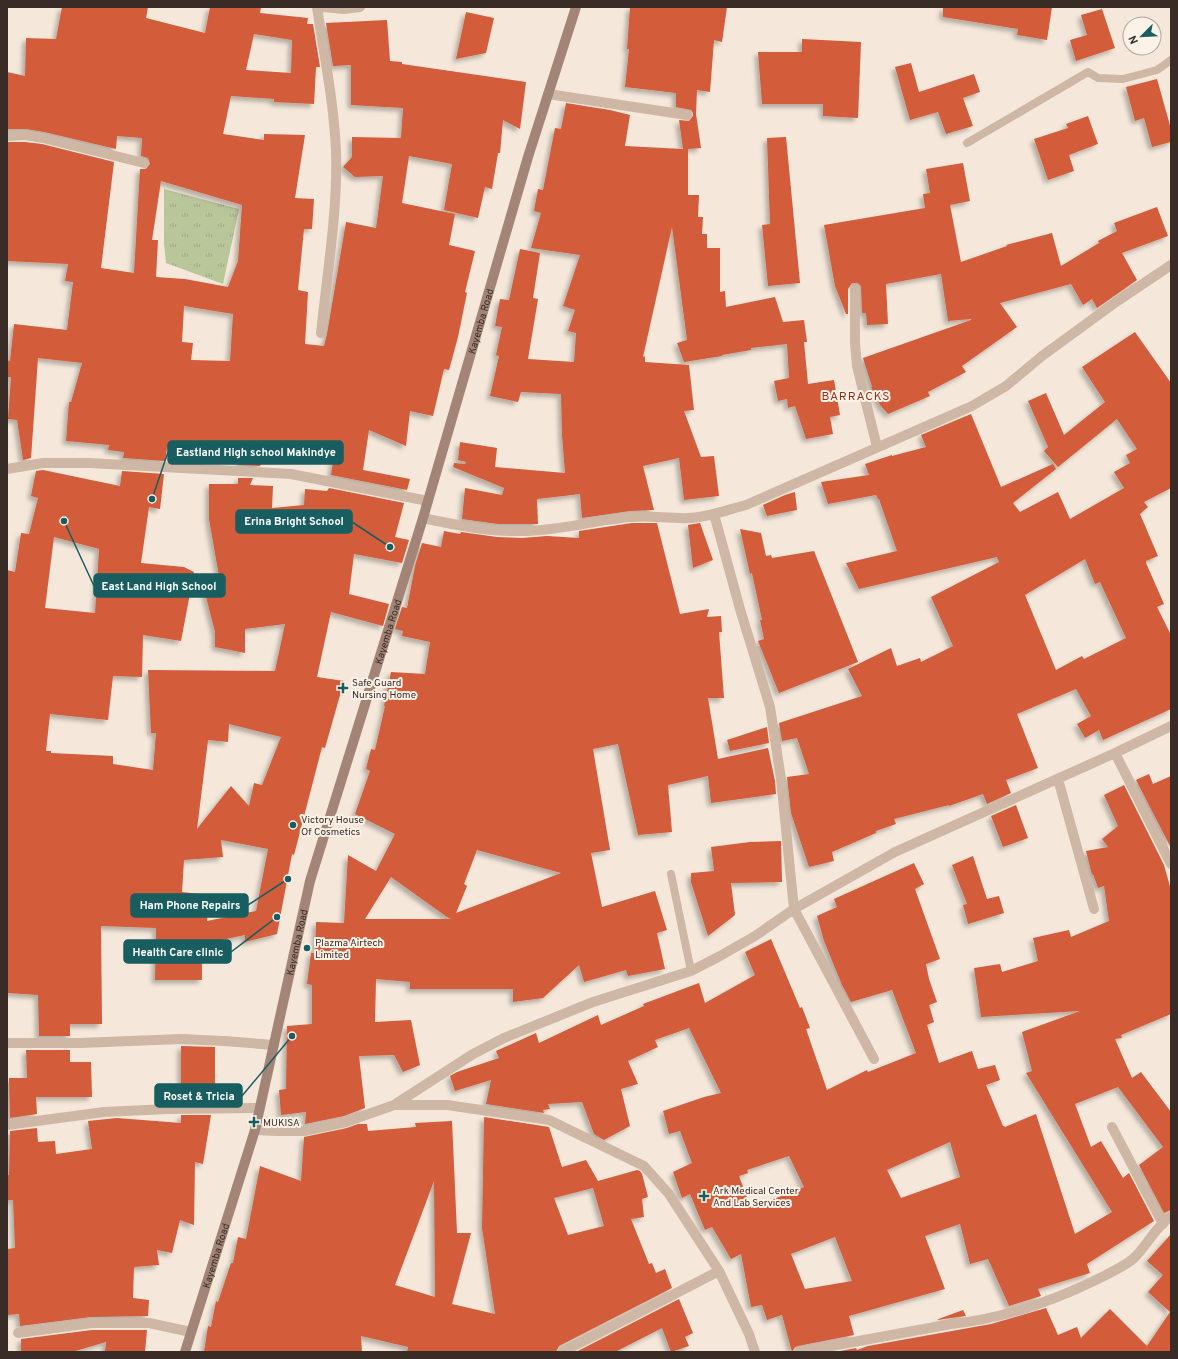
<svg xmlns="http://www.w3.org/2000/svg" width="1178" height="1359" viewBox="0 0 1178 1359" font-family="Overpass,sans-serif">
  <defs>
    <pattern id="park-tufts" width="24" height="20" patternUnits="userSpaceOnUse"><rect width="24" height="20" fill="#b8c699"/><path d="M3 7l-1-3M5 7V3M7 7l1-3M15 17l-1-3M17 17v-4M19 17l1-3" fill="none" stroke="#9faa84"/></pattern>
    <filter id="shadow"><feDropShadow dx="-3.5" dy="3.5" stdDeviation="2" flood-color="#0004"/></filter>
  </defs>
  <rect width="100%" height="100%" fill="#f5e8db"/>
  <path fill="url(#park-tufts)" d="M164,189l75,20 -16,75 -57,-21 -2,-19z"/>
  <path fill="#d35b3b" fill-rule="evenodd" filter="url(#shadow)" d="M62,7h86l-2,11 59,15 5,-26h51l-1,6 48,5 -1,6h6l7,43h-4l-2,37 -40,-2v-3l-43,-3 -8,38 41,6v-6l41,1 -10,63 19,1 -2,30h-8l-6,61 10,2 -3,52 19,2 3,-12 19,-112 30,6 7,-52 -28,1 -12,-10 9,-10v-20l49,1 2,-30 -52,-3v-40l-18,1 -7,-43 61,-3 3,41 12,1v2l124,18 -6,47 -17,-9 -3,33h-2l-6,36 -7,-2 -7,31 -34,-8 8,-46 -43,-8 -7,47 53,11 -6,31 26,6 -10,41 2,1 -9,44 -9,33 -5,-1 -11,47 -23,-5 -4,35 -37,-16 -6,40 47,9 -3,11 -76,-15 3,-20 -47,-5v2l-20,-1 -7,15 -21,-1v-13l-36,-2v-2h-36l-2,13 -42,-3 1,-6 -16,-2 1,-5 -43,-4 3,-39h2l11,-39 -44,-5 -7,100 -8,2 -6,-40 -9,-1 3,-42h-4v-17l3,1 4,-37 53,6 6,-48 -8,-1 3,-17 -61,-3v-119h18l17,2 72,18 -13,106 33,5 6,-104h6l4,-5 -2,-6 -7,-2 1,-18 -25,-2 -1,13 -72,-17 -18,-3h-19v-57l18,4 1,-38 30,1zM254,34l38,6 -1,33 -45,-3zM161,181l81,24 -4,56 -10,26 -43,-8 -29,-2 2,-37h-6zM184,306l49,8 -3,47 -39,-1 2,-17 -11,-1z
    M630,7h97l-5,35 -8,-2 -4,52 -13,-2 -1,24 5,34 -13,1v46h11l-1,22h5l-1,17h5v14h13v44l5,-1 1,16 49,-10 8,25 21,-2 3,22h-3l4,42 26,-4 6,35 -10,2 3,17 -27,5 -11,-33 -7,2 -1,-9 -9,2 -4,-20 15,-3 -2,-34 -36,4v2l-29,5v1l-38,6 -7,-19 10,-3 -15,-113 -29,130 2,-1v6l44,3 5,45 -10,1 17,46 13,-1 5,40 -35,4 -5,-42 -36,8 11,44 -24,1 -48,7 -2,-24 -43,5 1,25h-40l-36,-5 3,-31 37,7 2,-7 -51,-21 1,-4 11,1 1,-2 -8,-2 2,-18 37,6 -2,19 70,6 -3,-38 -1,-41 -40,-2 -3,10 -28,-6 9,-40 -3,-1 6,-28 -7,-1 5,-27 9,1 11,-51 20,4 -7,45 5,1 -10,60 46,3 2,-29 -8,-2 7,-21 -12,-4 17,-51 -49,-7 10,-35 -7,-2 4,-22 5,1 12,-62 6,1 5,-26 44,7 20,5 -5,31 58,3 -4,-29 10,1 4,-5v-3l-2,-3 -15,-3v-14l-51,-6 4,-38h-2z
    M943,7h109l-5,33 -30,-5 1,-6 -75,-12z
    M1102,9l13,39 -39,13 -6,-21 17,-5 -6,-20z
    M466,12l28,6 -8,35 -30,6z
    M802,39l59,3 -3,76 -35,-2v-12h-61l-4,-52h44z
    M911,63l8,29 55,-18 6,18 -17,6 10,28 -27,8 -8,-22 -28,8 -15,-53z
    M1157,79l14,50v13l-19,5 -8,-29 -9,3 -9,-34z
    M1088,116l10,28 -29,11 5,16 -26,9 -14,-41 34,-11 -2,-4z
    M786,137l14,146 -32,3 -6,-61 8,-1 -3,-86z
    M963,163l7,38 -20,4 11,57 46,-16 -1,-1 46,-12 9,33 38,-23 -1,-2 19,-10 -3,-8 43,-16 11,29 -46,17 15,27 -40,28 -5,-9 -9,6 -12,-21 -71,19 17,24 -55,39 4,6 -38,20 2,4 -42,18 -8,-9 -9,-18h1l-9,-29 108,-38v-1l-23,2 -7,-47 -55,10 2,40 -21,1 -1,-12h-4l-1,-27 -3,-3h-6l-4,6v25h-2l-11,-28 -11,-61 101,-17 -2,-14 7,-1 -4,-24z
    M1135,332l36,51v105l-27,14 4,5 -8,7 18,42 -12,5v2l18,41 -7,3 14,28v74l-68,31 -4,-10 -14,8 -8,-14 14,-8 -15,-27 -59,25 21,54 -32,12 5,13 -24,11 -4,-10 -34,12v-1l-55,14 2,5 -20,7v2l-44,19 2,9 -25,6 -18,-54 -4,-36 22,-3 -12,-36 -15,3 -3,-18 83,-27 -14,-27 43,-21 6,18 23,-8 1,4 32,-16 -22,-49 68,-35 -2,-5 -138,32 -13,-26 51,-12 -18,-52h-1l-2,-4 -48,9 -7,-22 48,-7 -4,-11 27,-9v1l34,-9 -5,-12 50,-21 30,73 52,-23 3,5 -43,34 7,9 38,-20 12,27 54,-31 -10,-16 16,-9 -4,-8 11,-6 -20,-30 -59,48 -14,-16 4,-4 -20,-46 18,-8 18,42 41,-33 -23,-35zM1085,559l10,25 5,-2 26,56 -42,21 -2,-3 -26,14 -31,-75z
    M43,470l77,16 2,-15 42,3 -4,35 -11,-2 -8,56 43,4 10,5 -13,69 -38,-6 -1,42 -29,-1 -5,44 -58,-6 -4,37h5v2l62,3v8l40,6 3,-37h-5l-3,-63 127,1 10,-47 -40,5v24l-30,-6v-15l-14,-55 20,11 -12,-69v-35h29v-6h15l-3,7 23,1 -1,22 32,-3 1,-16 22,2 2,-3 75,15 -9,34 14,3 -7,23 -48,-9 -5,40 40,10 -6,22 -52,-14 -14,65 27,4 -19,67 -3,-1 -28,108 -2,-1 -15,80 -32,8v-7l-43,9v36h-47l1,-52 -55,-2 1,98h-32v12h-31l-1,-41 -31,-2v-423l8,2 6,-39 8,1 9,-36 -7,-2 5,-25zM54,537l45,12 -4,64 -50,-5zM229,724l52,13 -19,48 -8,-2 -5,23 -18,-20 -34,43 11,-89 20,2zM221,840l47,9 -12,62 -49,10 2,-26 -27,-3 2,-32 39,-3z
    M795,492l2,18 -30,6 -4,-11 22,-10z
    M632,523h25l23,91 29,-5 -2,8 14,-1 1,16h-3l5,66h-16l10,61 50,-11 7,33 1,13 -65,9 -3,-27 -40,9 4,47 -34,3 -20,-91 -25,5 17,101 -19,3 11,54 53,-16 12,39 -10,3 8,36 -37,7 -2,-6 -42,12 -5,-17 -36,33 -30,4v-13h-103v-7l-34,-3 -1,43 36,-2 9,45 -17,7 -9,-17 -35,1 6,52 -21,8 -39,8 1,-12 -25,3 -2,-25 7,-1 1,-63 25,-2v-39l-5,-1 4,-31h4l1,-31 28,1 4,-68 28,16 19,-37 -40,-20 15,-43 -4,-2 5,-20 4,1 10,-44h-1l7,-34 34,2 5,-32 -28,-6 1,-5 -8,-2 7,-22 5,1 8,-42 7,-23 19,4 3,-16 16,3 1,-2 36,5 25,1 25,-2 32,2v-7zM477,850l84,23 -105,40 11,-27 -3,-2zM391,877l56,40 4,2h-86z
    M700,523l13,37 -20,8 -5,-43z
    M740,529l21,4 5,23 5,-1 1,3 42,-7 44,111 -79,31 -21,-52 6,-2 -4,-19h2l-10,-47 -2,1z
    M767,727l2,16 -39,8 -3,-11z
    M1149,774l4,10 18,-8v72l-35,-68z
    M1124,785l40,80 7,25v124l-50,21 1,3 -7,1 17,39 9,-6 30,40v98l-7,3 -25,-48 24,-18 -45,-60 -43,17 16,43 10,-6 22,37 6,-5 25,48 -67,43 3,9 -52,16 3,7 -32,10 -21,-47 -18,5 -10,-40 -35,12 20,53 -96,27 5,19 -56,11 -3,1 -3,5 -10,-37 -15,5 -5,-15 -11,2 -10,-53 -10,5 -19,-32 -7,3 -15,-36 -8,4 -9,-26 19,-9 -12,-32 -11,3 -6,-23 41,-14 17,-4 -32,-65 -34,12 3,7 -30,14 10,23 -17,5 9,37 -26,14 -10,-6 -12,-32 -34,2 2,5 -7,1 1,3 -58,-9 5,-24 -36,11 -5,-15 7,-4 42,-14 -3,-7 40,-18 3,10 59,-28 3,10 43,-19 -1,-2 56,-21 6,20 50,-28 -10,-23 26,-13 29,69 2,-1 8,21 -4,1 21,61 40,-20 1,2 48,-19 -24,-63 -41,12 -9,-17 -18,-44 -7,-25 20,-9 -3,-8 80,-36 10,21 -9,5 25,70 -14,5 3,15 8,23 -8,3 5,17 -7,3 12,38 33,-12 6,18 17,-4 5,15 -14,5 17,41h1l1,1 31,-13 39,120 37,-22 -86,-139 6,-2 -10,-39 58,-21 -99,6 -7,-49 26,-4 2,8 36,-11 -5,-23 36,-8 2,7 38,-16 -5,-35 -6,2 -5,-14 -1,1 -6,-24 22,-4 -6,-8 16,-13 -14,-31zM950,1142l10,35 -59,21 -14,-28zM789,1156l15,31 -53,21 -12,-32 9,-3 -1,-3zM835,1237l17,44 -47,8 -14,-35z
    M1016,805l12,33 -25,9 -12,-31z
    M781,841l1,41 -51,1 4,32 -27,21 -17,-54v-9l23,-2 -3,-24 39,-5z
    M973,856l14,43 12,-3 5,17 -36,11 -5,-19 4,-1 -15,-39z
    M181,1046l34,1v55h-34z
    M26,1050h44v12h21l1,35h-56l1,17 -27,4 -1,-40h18z
    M181,1115h30l-8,49 -8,-2 -1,63 -14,-5 -8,33 -15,-3 2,15 -25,2 -1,31 16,2 -1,16 -57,1 -71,9 -1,-12 -12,1v-66l8,-1 -2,-48h-6v-25h2l1,-44 27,-3 1,14 17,-1 1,13 36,-5 -4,-28 29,-3 64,5z
    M484,1117l65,10 13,40 24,-7 12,21 39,-11 3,1 2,3 6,23 -6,2 2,18 -13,2 18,45 3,-1 4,10 9,-4 7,19 -113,58 -3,6h-149l1,-5 -47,-11 1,16h-158l4,-26 3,1 5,-26 2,1 13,-39h2l5,-26 8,2 14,-73 41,15 3,-44 43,-9 11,-4h9l1,7 48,-4 -1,-4 37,-2 5,112h14l-19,71 43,10 -13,-86zM434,1181l1,116 -40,-12zM593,1188l11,38 -36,9 -14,-37z
    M1171,1234v118h-336l21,-4 1,2 11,-4 123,-22 55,-16 12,27 19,-8 4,11 29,-29 37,37 23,-34 -22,-20 15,-17 -16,-14z
    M679,1299l14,34 -8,4 4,9 -18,6 -9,-24 -47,24h-39z
    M963,1310l3,6 -30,4z
    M92,1330h55l-2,22h-40l1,-10 -34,10h-51v-13z"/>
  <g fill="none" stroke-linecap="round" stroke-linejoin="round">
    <path stroke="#ceb7a5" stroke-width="8" d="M967,143l121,-71 10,6 25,1 34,-9 14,-10
      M671,874l20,97"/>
    <path stroke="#ceb7a5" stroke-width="10" d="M317,7c7,48 17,96 19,144 2,59 -9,123 -15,182
      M323,7l21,2 16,-2
      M548,94l139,21
      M7,136l18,-1 18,3 101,25
      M855,289v54l2,23 20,81
      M7,469l36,-6h46l202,11 137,27
      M714,514l26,95 30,98 11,72 13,130 80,150
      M423,518c33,7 66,14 99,13 37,0 73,-11 109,-14 20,-2 39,2 58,1 20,-1 38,-8 57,-13l226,-99 34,-20 36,-30 74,-54 55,-37
      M1115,753l56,111
      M1058,779l36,130
      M7,1043h73l101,-4 43,2 50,4
      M394,1105h53l102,15 95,46 25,28 50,77 30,63 6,18
      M7,1125l97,-13 63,-3 92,-1
      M1112,1127l51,97
      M255,1130l21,1h28l42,-9 48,-17 79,-51 31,-16 89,-36 98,-31 29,-15 35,-20 39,-27 101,-57 220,-99 56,-27
      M18,1333l74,-10h57l42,9
      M562,1352l157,-81
      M799,1352l152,-28c51,-5 102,-23 147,-45 12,-6 25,-12 35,-20 13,-12 23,-33 38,-43"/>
    <path stroke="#a28576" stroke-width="10" id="s1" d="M185,1352l70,-222 55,-249 113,-363 105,-361 48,-150"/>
  </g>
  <g fill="#185d60" stroke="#fcf2e8" stroke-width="1.5">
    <path d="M341 682h4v4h4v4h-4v4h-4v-4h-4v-4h4z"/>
    <circle cx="293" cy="825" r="4"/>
    <circle cx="307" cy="948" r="4"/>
    <path d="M252 1116h4v4h4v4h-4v4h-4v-4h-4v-4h4z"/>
    <path d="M702 1190h4v4h4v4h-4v4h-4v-4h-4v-4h4z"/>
  </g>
  <g text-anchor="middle" stroke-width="4" stroke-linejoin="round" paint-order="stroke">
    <g font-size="10" fill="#392c27" stroke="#fcf2e8">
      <text dy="4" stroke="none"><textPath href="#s1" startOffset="1073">Kayemba Road</textPath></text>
      <text dy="4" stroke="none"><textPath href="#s1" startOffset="749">Kayemba Road</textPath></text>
      <text dy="4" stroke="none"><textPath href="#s1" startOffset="425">Kayemba Road</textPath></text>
      <text dy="4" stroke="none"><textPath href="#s1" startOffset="101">Kayemba Road</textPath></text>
    </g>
    <g font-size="10" fill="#392c27" stroke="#fcf2e8" text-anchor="start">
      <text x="352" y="686">Safe Guard<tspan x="352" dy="12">Nursing Home</tspan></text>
      <text x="301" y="823">Victory House<tspan x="301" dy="12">Of Cosmetics</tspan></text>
      <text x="315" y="946">Plazma Airtech<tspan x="315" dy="12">Limited</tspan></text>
      <text x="263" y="1126">MUKISA</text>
      <text x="713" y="1194">Ark Medical Center<tspan x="713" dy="12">And Lab Services</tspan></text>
    </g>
    <g font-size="12" letter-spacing="1" fill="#923017" stroke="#fcf2e8">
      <text x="856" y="400">BARRACKS</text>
    </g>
  </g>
  <path fill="none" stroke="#185d60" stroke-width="1.5" d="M152 499L168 452M390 547L352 522M64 521L94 586M288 879L248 905M277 917L231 952M292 1036L242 1096"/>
  <g fill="#185d60" stroke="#fcf2e8" stroke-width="1.5">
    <circle cx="152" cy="499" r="4"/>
    <circle cx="390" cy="547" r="4"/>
    <circle cx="64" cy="521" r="4"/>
    <circle cx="288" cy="879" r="4"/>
    <circle cx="277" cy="917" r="4"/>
    <circle cx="292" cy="1036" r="4"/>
  </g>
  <g fill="#185d60" stroke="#185d60" stroke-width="1.5">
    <rect x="168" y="441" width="175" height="23" rx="4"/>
    <rect x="236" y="510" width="116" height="23" rx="4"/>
    <rect x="94" y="574" width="131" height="23" rx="4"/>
    <rect x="131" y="894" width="117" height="23" rx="4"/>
    <rect x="124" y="940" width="107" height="23" rx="4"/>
    <rect x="155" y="1084" width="87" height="23" rx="4"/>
  </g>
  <g font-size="11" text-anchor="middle" font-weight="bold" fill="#fff">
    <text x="256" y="456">Eastland High school Makindye</text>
    <text x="294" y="525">Erina Bright School</text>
    <text x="159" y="590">East Land High School</text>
    <text x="190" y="909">Ham Phone Repairs</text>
    <text x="178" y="956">Health Care clinic</text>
    <text x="199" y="1100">Roset &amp; Tricia</text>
  </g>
  <rect width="1178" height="1359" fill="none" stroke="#392c27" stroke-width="16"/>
  <g transform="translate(1142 36) rotate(246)"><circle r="19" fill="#fcf2e8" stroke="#aea39b"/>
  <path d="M0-3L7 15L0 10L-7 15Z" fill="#185d60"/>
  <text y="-6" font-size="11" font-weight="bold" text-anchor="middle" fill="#392c27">N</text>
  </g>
</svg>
